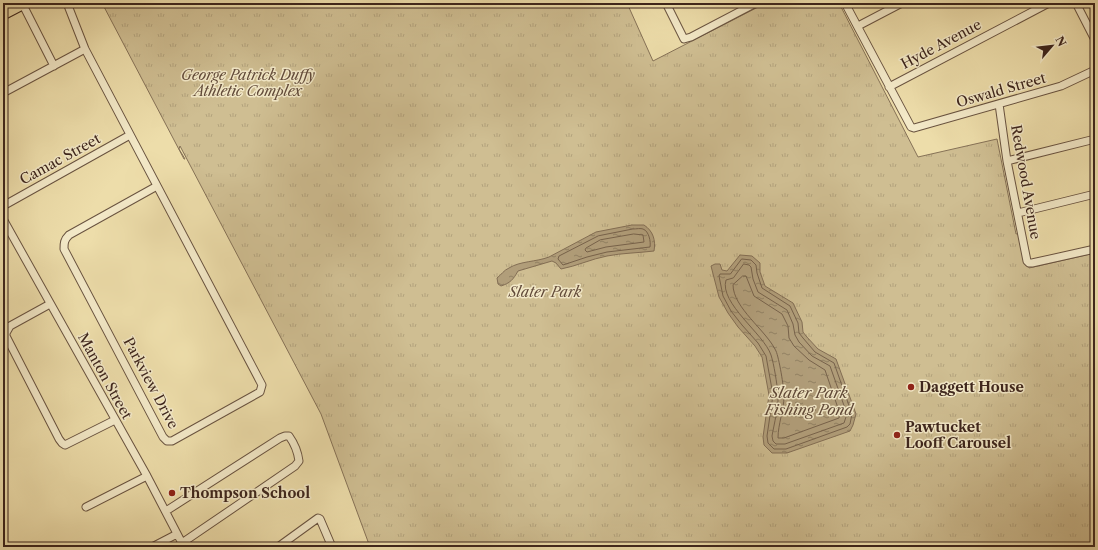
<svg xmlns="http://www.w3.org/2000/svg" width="1098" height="550" viewBox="0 0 1098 550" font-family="'Libre Caslon Text',serif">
  <defs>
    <pattern id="park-tufts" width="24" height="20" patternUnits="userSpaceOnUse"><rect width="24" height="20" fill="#cfbe92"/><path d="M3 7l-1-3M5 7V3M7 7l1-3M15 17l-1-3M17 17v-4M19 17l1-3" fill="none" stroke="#b3a37d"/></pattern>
    <pattern id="water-ripples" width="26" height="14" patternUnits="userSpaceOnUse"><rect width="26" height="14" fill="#b19e7a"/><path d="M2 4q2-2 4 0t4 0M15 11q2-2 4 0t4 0" fill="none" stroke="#918163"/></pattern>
  </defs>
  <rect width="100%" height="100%" fill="#edddaa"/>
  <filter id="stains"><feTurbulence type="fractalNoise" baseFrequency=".005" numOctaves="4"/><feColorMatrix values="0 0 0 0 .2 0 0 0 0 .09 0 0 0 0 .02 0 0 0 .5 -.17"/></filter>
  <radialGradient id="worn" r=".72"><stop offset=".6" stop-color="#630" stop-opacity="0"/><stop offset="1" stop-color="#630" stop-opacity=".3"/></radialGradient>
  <path fill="url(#park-tufts)" stroke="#867257" d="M102,3h525l26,58 113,-58h73l79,154 79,-18 19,95 4,-1 9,35 66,-15v294h-725l-49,-133 -141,-268 -1,3 6,10h-1z"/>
  <path fill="url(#water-ripples)" stroke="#836e54" d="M632,225h12c9,6 12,15 10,26 -16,2 -32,2 -47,5 -16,3 -30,10 -46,13l-5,-6 -4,-2 -34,10c-5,9 -8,12 -17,15l-3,-2 -1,-6c4,-3 7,-8 12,-10 11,-7 27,-6 40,-11l47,-25z
    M740,255l12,1 8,7v9l5,14 28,17 9,19 1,10 3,4 12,13 18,10 20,55 -3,11 -3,6 -63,22h-15l-8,-8 -1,-8 6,-42 -7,-38 -7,-11 -17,-19 -10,-14 -9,-16 -8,-31 4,-2h5l2,6 5,1z"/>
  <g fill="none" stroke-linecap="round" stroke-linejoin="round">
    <path stroke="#77624b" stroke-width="1" d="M633,229c3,0 8,-1 10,0 6,2 8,13 7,18l-43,5 -20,5 -24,8 -5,-6 1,-3 39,-20z
      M634,234l9,1 1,7 -38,5 -19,5 -2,-2 1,-2 14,-8z
      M742,259l9,1 5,5 1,8 5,15 28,18 8,17 1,10 4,5 12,14 19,11 18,51 -2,10 -3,3 -61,22h-12l-6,-6 -1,-7 6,-41 -7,-39 -8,-13 -16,-18 -11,-14 -8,-15 -4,-20 1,-2h10z
      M744,264l5,1 2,2 2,12 5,13 29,18 6,14 2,11 4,7 13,14 18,10 17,48 -3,9 -59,21h-9l-3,-3 -1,-5c2,-12 7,-30 6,-42 -1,-10 -4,-30 -7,-39 -7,-21 -52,-52 -45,-75l7,-2z
      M743,276h3l8,20 28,18 6,12 1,12 5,8 15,14 16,10 15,44 -1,4 -55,20h-6c0,-14 6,-28 6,-42 0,-9 -5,-38 -8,-45 -10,-21 -43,-43 -43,-66z"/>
    <defs>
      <path id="minor" d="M67,3l18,46 177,336 -2,7 -88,49h-5l-4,-4 -99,-188c0,-6 0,-9 5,-14l88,-49
        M666,3l18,36 7,-2 65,-34
        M845,3l66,124 3,1 147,-42 34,-16
        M1076,3l19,37
        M23,5l31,61
        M858,26l44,-23
        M889,87l160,-84
        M3,93l82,-44
        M999,104l8,57 20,100 2,2h3l63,-14
        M1007,161l88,-22
        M3,206l127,-71
        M1018,213l77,-19
        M3,219l144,257 37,71
        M50,304l-40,22 -4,7v3l53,103 3,4 3,2 50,-25
        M86,507l61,-31
        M166,511l114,-73 5,-2h4c5,7 9,17 10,25l-4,5 -113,77
        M152,547l25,-13
        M278,547l40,-29 2,1 12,28"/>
      <path id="major" d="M3,15l23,-12"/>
    </defs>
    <use href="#minor" stroke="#695340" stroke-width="9"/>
    <use href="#major" stroke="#3d251c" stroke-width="11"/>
    <use href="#minor" stroke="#f3e9c8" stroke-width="7"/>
    <use href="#major" stroke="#edddaa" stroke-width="9"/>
  </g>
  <g fill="#8f2418" stroke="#f3e9c8" stroke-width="1.5">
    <circle cx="911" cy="387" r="4"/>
    <circle cx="897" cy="435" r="4"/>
    <circle cx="172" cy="493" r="4"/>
  </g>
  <g text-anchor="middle" stroke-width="3" stroke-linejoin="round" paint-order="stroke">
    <g font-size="14" fill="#3d251c" stroke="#f3e9c8">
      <text transform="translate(941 44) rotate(-28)" y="5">Hyde Avenue</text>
      <text transform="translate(1001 90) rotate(-16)" y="5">Oswald Street</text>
      <text transform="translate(60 159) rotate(-29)" y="5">Camac Street</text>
      <text transform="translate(1026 182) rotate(80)" y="5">Redwood Avenue</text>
      <text transform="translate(105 376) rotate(61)" y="5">Manton Street</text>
      <text transform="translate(151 383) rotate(62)" y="5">Parkview Drive</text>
    </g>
    <g font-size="14" font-style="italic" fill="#624b3a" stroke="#f3e9c8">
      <text x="248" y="80">George Patrick Duffy<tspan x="248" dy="16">Athletic Complex</tspan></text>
      <text x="545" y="297">Slater Park</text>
    </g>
    <g font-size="14" font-weight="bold" fill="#3d251c" stroke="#f3e9c8" text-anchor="start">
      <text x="919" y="392">Daggett House</text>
      <text x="905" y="432">Pawtucket<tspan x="905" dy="16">Looff Carousel</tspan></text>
      <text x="180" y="498">Thompson School</text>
    </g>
    <g font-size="15" font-style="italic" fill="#604938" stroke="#f3e9c8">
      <text x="809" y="398">Slater Park<tspan x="809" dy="17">Fishing Pond</tspan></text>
    </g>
  </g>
  <rect width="1098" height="550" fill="none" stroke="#edddaa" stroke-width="16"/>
  <rect x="4" y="4" width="1090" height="542" fill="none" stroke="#3d251c" stroke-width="2"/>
  <rect x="8" y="8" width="1082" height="534" fill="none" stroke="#3d251c"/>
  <g transform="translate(1052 46) rotate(62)" stroke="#f3e9c8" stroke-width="3" paint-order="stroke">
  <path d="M0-3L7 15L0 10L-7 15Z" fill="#3d251c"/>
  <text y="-6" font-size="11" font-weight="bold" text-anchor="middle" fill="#3d251c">N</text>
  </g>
  <rect width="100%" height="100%" filter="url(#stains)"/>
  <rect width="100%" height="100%" fill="url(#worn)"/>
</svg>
